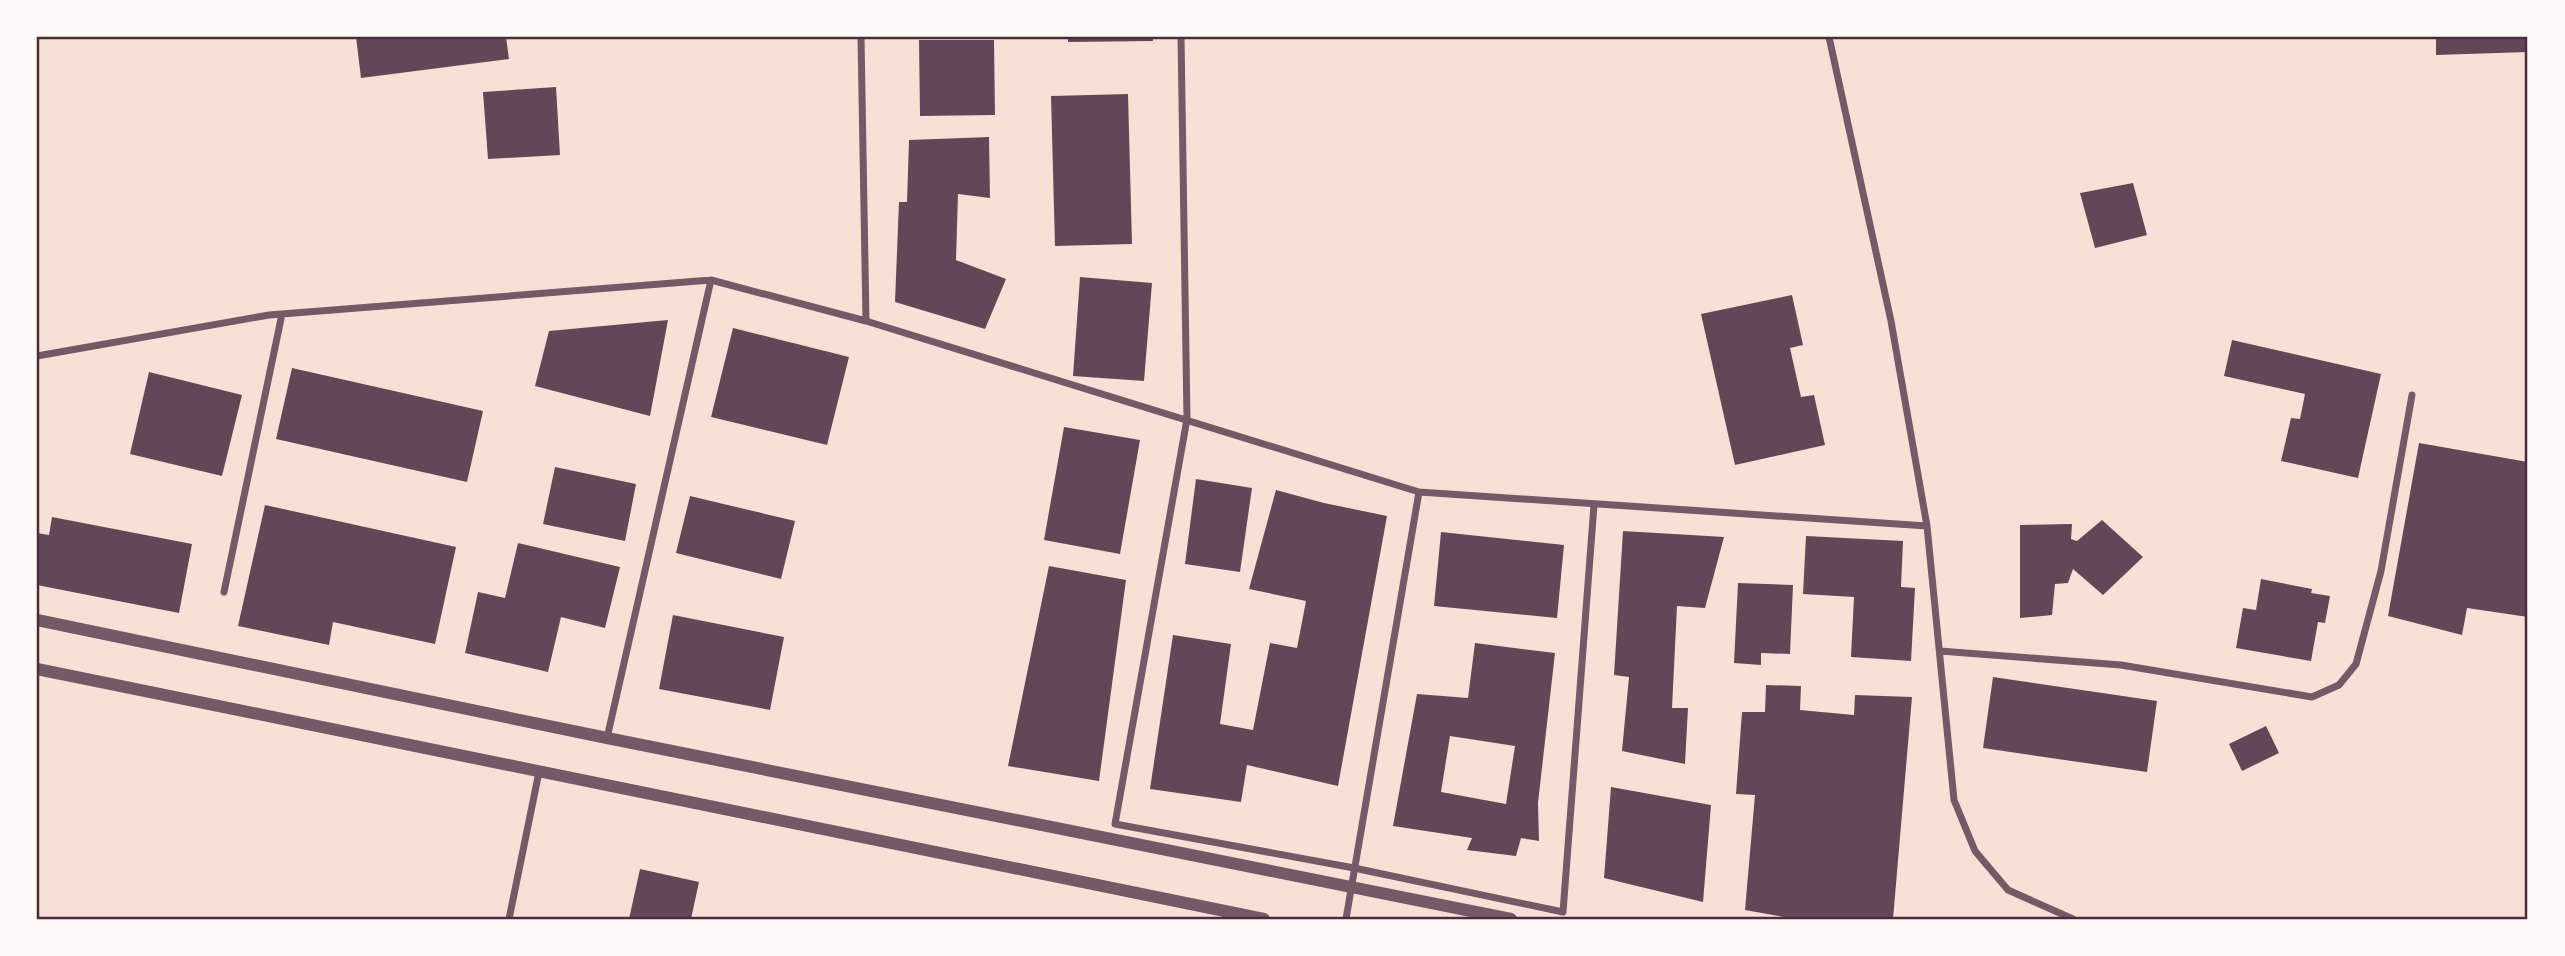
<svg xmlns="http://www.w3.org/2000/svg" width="2565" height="956" viewBox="0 0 2565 956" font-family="'Sofia Sans Condensed',sans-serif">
  <rect width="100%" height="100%" fill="#f7e1d7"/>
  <path fill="#644757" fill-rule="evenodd" d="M356,37h150l3,22 -148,19z
    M1068,37h85v4l-85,1z
    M2436,37h92v15l-92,3z
    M919,40h75l1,75 -75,1z
    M556,87l4,68 -72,4 -5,-67z
    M1128,94l4,150 -77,2 -4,-150z
    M989,137l1,61 -32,-4 -2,66 50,19 -21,50 -90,-27 4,-100h8l2,-62z
    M2133,183l14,52 -52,13 -15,-55z
    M1080,277l72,6 -8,98 -71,-5z
    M1792,295l11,50 -13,3 11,49 13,-2 11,50 -90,20 -34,-151z
    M668,320l-18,96 -115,-30 14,-55z
    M733,328l116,29 -22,88 -116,-28z
    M2232,340l149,34 -23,104 -77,-17 10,-43 9,1 5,-25 -81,-18z
    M292,368l191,43 -16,71 -191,-43z
    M149,372l93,23 -20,81 -92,-22z
    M1064,427l76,13 -20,114 -76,-14z
    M2419,443l109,19v155l-61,-9 -5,27 -74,-19z
    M555,467l81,17 -11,57 -82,-17z
    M1196,479l56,9 -12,84 -55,-8z
    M1276,490l48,13 63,13 -49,270 -91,-21 -6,37 -91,-13 23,-154 58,9 -11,80 33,6 17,-87 27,5 9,-47 -57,-12z
    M690,496l105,25 -14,58 -105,-26z
    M265,505l191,42 -21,97 -102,-22 -4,23 -91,-19z
    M52,517l140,27 -13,69 -142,-28v-52l12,2z
    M2102,520l41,37 -40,38 -30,-26 -5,14 -13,1 -3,31 -32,3v-93l52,-1 -1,15 6,2z
    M1623,531l101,6 -19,71 -28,-2 -5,102h16l-3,56 -63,-13 7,-74 -15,-2z
    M1441,532l123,13 -7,73 -123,-12z
    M1806,536l97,5 -2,46 14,1 -4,73 -60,-4 3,-60 -51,-3z
    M518,543l102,24 -15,61 -44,-11 -13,55 -83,-19 13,-61 27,6z
    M1049,566l77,14 -27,201 -91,-15z
    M2261,579l51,10 -1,4 19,3 -5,27 -7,-1 -7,39 -75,-13 7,-40 13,2z
    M1738,583l55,2 -3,69 -29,-1v12l-27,-2z
    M673,615l111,22 -14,73 -111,-21z
    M1475,643l80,10 -17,150 1,38 -18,-3 -5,18 -49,-6 5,-12 -79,-12 24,-132 51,4zM1450,736l65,10 -9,58 -65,-12z
    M1993,677l164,24 -10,71 -164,-24z
    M1766,685l35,1 -1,24 54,5 1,-20 57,2 -19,222h-98l-50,-9 10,-115 -19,-1 6,-82h23z
    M2266,726l13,27 -37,18 -13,-27z
    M1611,787l100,18 -8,97 -99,-24z
    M640,869l59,13 -8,37h-62z"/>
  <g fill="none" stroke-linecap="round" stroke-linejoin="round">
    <path stroke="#755966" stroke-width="7" d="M861,37l5,284
      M1181,37l6,382 -72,405 239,44 209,44 31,-407
      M1829,37l62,284 36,205 27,274 21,51 33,39 65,29
      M37,356l232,-41 442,-35 155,41 553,171 508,34
      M224,592l58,-278
      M1940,651l181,14 191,32 27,-12 17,-21 25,-93 31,-176
      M607,738l104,-458
      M509,919l30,-147
      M1346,919l73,-427"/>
    <path stroke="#755966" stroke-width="12" d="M37,620l570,118 904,181
      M37,669l1227,250"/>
  </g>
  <rect width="2565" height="956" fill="none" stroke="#fffaf5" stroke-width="77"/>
  <rect x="38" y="38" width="2488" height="880" fill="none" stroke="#4a2c40" stroke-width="2.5"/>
</svg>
